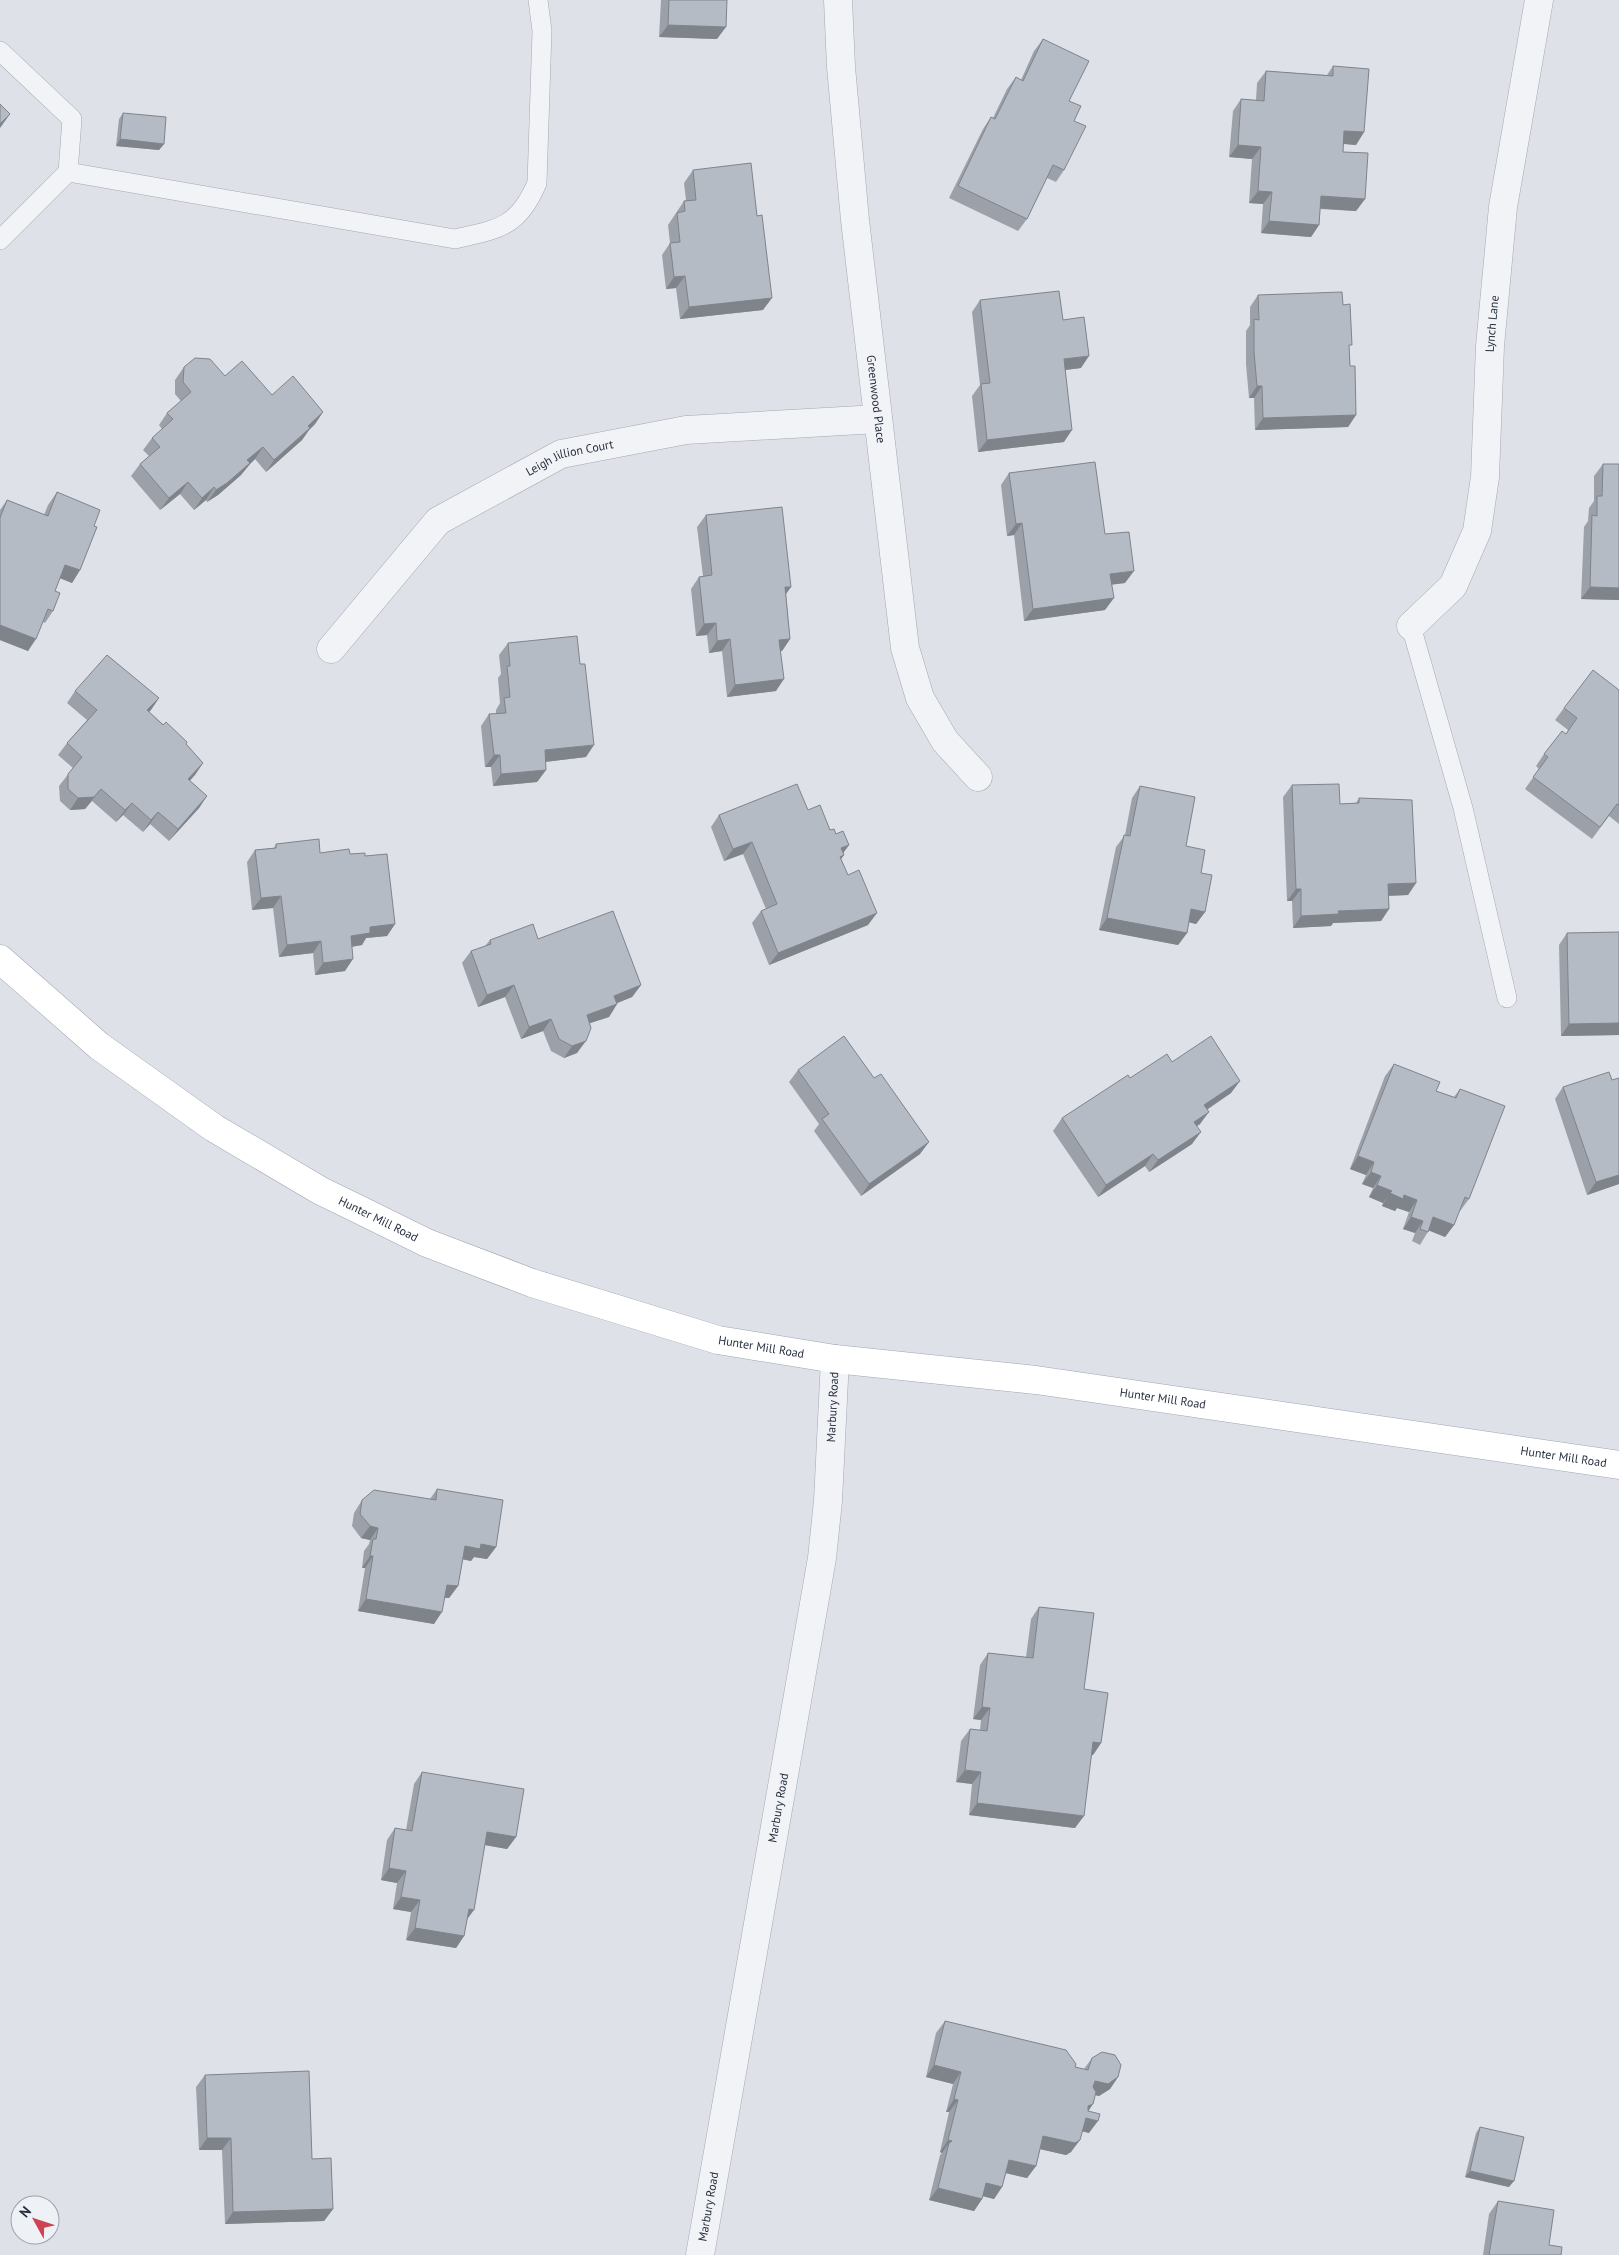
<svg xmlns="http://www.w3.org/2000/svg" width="1619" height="2255" viewBox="0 0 1619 2255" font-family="'PT Sans',sans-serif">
  <rect width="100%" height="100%" fill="#dee2e8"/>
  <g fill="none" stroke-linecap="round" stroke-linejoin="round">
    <defs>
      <path id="service" d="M0,51l72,68 -4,53 -68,68
        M68,172l387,67c43,-10 63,-11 82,-56l5,-152 -4,-31
        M1411,626l52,182 44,190"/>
      <g id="minor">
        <path id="s1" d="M838,0l3,67 14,153 50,428 15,50 25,43 33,36"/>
        <path id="s2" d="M1411,626l42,-40 24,-55 8,-54 5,-131 13,-139 36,-207"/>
        <path id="s3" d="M331,649l107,-128 123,-67 125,-24 192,-11"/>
        <path id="s4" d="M700,2255l122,-697 6,-57 7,-142"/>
      </g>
      <g id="primary">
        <path id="s5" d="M0,959l99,87 115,82 107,63 37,18 69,34 105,40 186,57 117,19 201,21 583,85"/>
      </g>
    </defs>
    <use href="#service" stroke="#a3a9b2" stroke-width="20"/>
    <use href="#minor" stroke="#a3a9b2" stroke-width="29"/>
    <use href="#primary" stroke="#9da6b3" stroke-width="29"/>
    <use href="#service" stroke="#f1f3f6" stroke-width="19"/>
    <use href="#minor" stroke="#f1f3f6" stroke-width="28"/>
    <use href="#primary" stroke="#fff" stroke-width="28"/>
  </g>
  <path fill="#9ca1a9" d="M661,0h66l-10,39 -58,-2z
    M1043,39l26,62 5,20 -10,49 -8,12 -9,-4 -20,41 -9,12 -69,-33 34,-69 8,-12 2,1 14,-29 9,-12 5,3 13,-29z
    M1333,66l31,66 -8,13 -13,-1v8l22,47 -9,12 -36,-2 -1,16 -8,12 -50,-4 2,-29 -14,-1 3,-44 -23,-2 4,-46 8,-12 15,1 1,-17 9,-12 61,4z
    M123,113l41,31 -5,6 -43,-4 3,-27z
    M693,170l70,140 -83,9 -4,-31 -10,1 -4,-34 8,-12 -2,-18 16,-24 2,-1 -2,-17z
    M1258,295l85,10 6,44 1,17 6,49 -8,12 -93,3 -1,-32h-5l-3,-34v-33l4,-6v-18z
    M980,300l83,20 18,48 -15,2 -2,72 -86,10 -6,-56 8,-11 -8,-73z
    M184,367l41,9 47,19 51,17 -8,12 -6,6 -7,10 -36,32 -11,-13 -5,5 -9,11 -23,20 -11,7 -1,-2 -12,10 -14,-16 -20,16 -29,-34 9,-12 9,-8 -6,-6 9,-12 10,-9 -3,-4 8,-12 14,-12 -6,-7v-14z
    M1603,464h16v136l-38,-1 3,-72 4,-6 1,-13 5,-7v-25z
    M1009,473l96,61 20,49 -13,1 -7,26 -81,11 -10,-86 -7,1 -6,-51z
    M57,492l37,34 -14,44 -8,13 -12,-5 -5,13 -2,20 -8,12 -2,-1 -15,29 -28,-11v-130l7,-10 37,15 4,-10z
    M706,515l85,72 -5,7 4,45 -8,12h-1l-5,40 -49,6 -5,-46 -13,2 -2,-18 -11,1 -5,-47 8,-12 4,-1 -6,-49z
    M508,643l78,114 -41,5 1,8 -9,12 -44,4 -2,-19h-6l-4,-41 8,-12h7v-4l4,-7 -2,-25 3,-4 -2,-19z
    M1619,690v134l-10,-8 -17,23 -67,-50 14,-20 -3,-3 8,-12 22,-20 2,-4 -13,-10 9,-12z
    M75,691l84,7 -10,14 37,32 17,19 -13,18 17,15 -8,12 -30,33 -19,-17 -7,8 -20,-17 -7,7 -24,-21 -7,8 -15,1 -10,-9 -1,-15 14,-18 -15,-13 9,-12 20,-23 -20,-17z
    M1292,785l48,19 16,-1 3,-5 57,85 -8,12 -19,1v13l-8,12 -48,2 -2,3 -38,2 -1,-27h-5l-4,-104z
    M1140,786l46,60 15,27 4,39 -9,12 -7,-2 -2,11 -9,12 -79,-15 17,-83 9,-12 7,-37z
    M808,810l22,20 6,4 13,11 -6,8 1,2 -3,4 27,66 -99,40 -17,-42 9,-12 5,-2 -23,-55 -19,7 -13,-34 8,-12z
    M276,844l44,9 30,1 15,2 30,68 -8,12 -21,2 -4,7 -10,2 -7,24 -30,4 -2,-22 -34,4 -6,-49 -21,2 -5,-48 8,-12 19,-2z
    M1619,932v103l-58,1 -2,-91 8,-12z
    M538,939l103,46 -9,12 -15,6v1l-8,13 -19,6 -13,30 -13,5 -13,-7 -8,-20 -22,8 -16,-42 -27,10 -16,-44 9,-12 14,-5 5,-6z
    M1172,1062l59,31 -24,17 -7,14 -3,2 -5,18 -43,28 -4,-6 -47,31 -45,-66 9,-13 68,-40z
    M1394,1064l42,27 18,6 6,-8 9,110 -9,12h-1l-5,14 -9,12 -16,-7 -9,15 -8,-4 3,-8 -12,-4 6,-17 -12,-4 -2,3 -13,-5 1,-3 -14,-6 4,-9 -11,-4 4,-9 -16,-6 35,-93z
    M798,1070l122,84 -59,42 -47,-65 5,-7 -30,-42z
    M1612,1080l7,104 -32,11 -32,-96 8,-12z
    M437,1489l59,58 -9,12 -13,-2 -3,4 -8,-2 -5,27 -9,12h-4l-11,26 -76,-13 7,-43h-3l2,-17 5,-7 1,-4 -9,-2 -9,-12 2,-13 8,-13 68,-1z
    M1039,1607l45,82 17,54 -8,12h-1l-17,73 -106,-13 3,-31 -16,-2 5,-41 9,-12 10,1 1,-10 -8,-1 7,-54 8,-12 38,4 5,-38z
    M422,1772l94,65 -9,12 -22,-4 -18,75 -3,16 -8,12 -50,-8 5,-28 -18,-3 4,-26 -16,-3 6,-40 8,-12 11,2 8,-46z
    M945,2021l130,46 9,2 8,-11 26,19 -8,12 -11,7 -4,-1 -7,16 1,22 -7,-2 -11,21 -5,3 -26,-6 -4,17 -9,12 -21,-5 -4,14 -8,12 -11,-3 -1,3 -8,12 -45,-11 11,-45 2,-2 -2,-1 9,-40h-3l7,-28 -27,-7 10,-44z
    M205,2075l107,84 21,50 -9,12 -99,3 -3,-74h-23l-3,-63z
    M1480,2127l29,60 -44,-10 11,-44z
    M1498,2201l51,44 12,10h-78l6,-41z"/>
  <path fill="#7f838a" d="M668,25l58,2 -9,12 -58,-2z
    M10,114l-10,14v-4z
    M1344,131l20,1 -8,13 -20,-2z
    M120,139l44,5 -5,6 -43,-4z
    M1238,145l23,2 -9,12 -23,-2z
    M1258,191l14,1 -9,12 -14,-1z
    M1321,196l44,3 -9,12 -43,-3z
    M1269,221l50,4 -8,12 -50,-4z
    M685,276l-9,12 -10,1 8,-12z
    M772,298l-9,12 -83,9 9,-12z
    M1089,356l-8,12 -25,3 8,-12z
    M1257,386h5l-8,12h-5z
    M323,412l-8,12 -6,6 -7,10 -36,32 8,-12 34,-34z
    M1356,415l-8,12 -93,3 8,-12z
    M1072,430l-8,12 -86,10 9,-12z
    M263,447l-8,12 -5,5 -9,11 -23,20 -11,7 9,-12 31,-30z
    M188,482l-8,12 -20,16 9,-12z
    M214,487l-8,13 -12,10 8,-12z
    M1022,523l-8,12 -7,1 9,-12z
    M65,565l15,5 -8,13 -15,-6z
    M1134,571l-9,12 -23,3 8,-12z
    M785,587h6l-9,12z
    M1590,587l29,1v12l-38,-1z
    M1114,598l-9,12 -81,11 9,-12z
    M716,623l-9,12 -11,1 8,-12z
    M0,625l36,14 -8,12 -28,-11z
    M730,639l-8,12 -13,2 8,-12z
    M790,639l-8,12 -11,1 8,-12z
    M784,679l-8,12 -49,6 8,-12z
    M159,698l-8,12 -12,12 8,-12z
    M594,745l-8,12 -50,6 9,-13z
    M494,755h6l-9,12h-6z
    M203,763l-8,12 -15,16 8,-12z
    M546,770l-9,12 -44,4 8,-12z
    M101,789l-16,20 -15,1 8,-12z
    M207,796l-8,12 -30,33 9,-12z
    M132,803l-9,12 -7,7 9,-12z
    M158,812l-8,12 -7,8 8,-12z
    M752,842l-9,12 -19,7 9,-12z
    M849,845l-8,11 3,-1 -9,12 6,-19z
    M1416,883l-8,12 -28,1 8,-12z
    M1296,889h5l-9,12h-5z
    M281,896l-8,12 -21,2 9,-12z
    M1191,909l14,3 -9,12 -13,-3z
    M1389,909l-8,12 -48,2 -2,3 -38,2 8,-12 37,-5z
    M877,913l-9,12 -99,40 9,-12z
    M1107,918l80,15 -9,12 -79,-15z
    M395,924l-8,12 -21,2 -4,7 -20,3 9,-12 19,-9z
    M321,941l-8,12 -34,4 8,-12z
    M353,959l-8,12 -30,4 8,-12z
    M514,985l-9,12 -27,10 9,-12z
    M641,985l-9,12 -27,11 9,-12z
    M617,1004l-8,13 -31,10 9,-12z
    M551,1019l-8,12 -22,8 8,-12z
    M1619,1023v12l-58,1 8,-12z
    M586,1041l-9,12 -13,5 8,-12z
    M1240,1081l-9,12 -36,24 9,-12z
    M1209,1112l-9,12 -15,10 9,-12z
    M1201,1132l-9,12 -43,28 9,-12z
    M929,1142l-9,12 -59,42 8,-12z
    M1153,1154l-8,12 -47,31 8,-12z
    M1358,1156l16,6 -8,13 -16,-6z
    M1371,1172l10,4 -8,12 -11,-4z
    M1619,1175v9l-32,11 9,-13z
    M1377,1185l15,6 -9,12 -14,-6z
    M1390,1193l14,2 13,5 -8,12 -12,-4 -2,3 -13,-5z
    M1411,1217l12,4 -8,12 -12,-4z
    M1433,1217l21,8 -9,12 -20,-8z
    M370,1526l8,2 -8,12 -9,-2z
    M481,1544l15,3 -9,12 -13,-2 -3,4 -15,-3 9,-12z
    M370,1556h3l-8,12h-3z
    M447,1585l11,1 -9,12 -11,-1z
    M366,1599l76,13 -8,12 -76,-13z
    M982,1707l8,1 -9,12 -8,-1z
    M1093,1742l8,1 -8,12h-8z
    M965,1770l16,2 -9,12 -16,-2z
    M977,1803l107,13 -9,12 -106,-13z
    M487,1832l29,5 -9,12 -28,-5z
    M389,1868l17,3 -9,12 -16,-3z
    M401,1897l19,3 -9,12 -18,-3z
    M469,1909l5,1 -9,12z
    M415,1928l49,8 -8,12 -50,-8z
    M934,2065l27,7 -8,12 -27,-7z
    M1118,2077l-8,12 -11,7 -12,-3 8,-12z
    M954,2099l4,1 -9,12h-3z
    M1093,2104l-8,12 3,-10z
    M1086,2118l12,3 -9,12 -12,-3z
    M1043,2136l37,4 -9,12 -5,3 -31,-7z
    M207,2138h24l-9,12h-23z
    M948,2140l4,1 -3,2 -7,10 -2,-1z
    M1009,2160l27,6 -9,12 -26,-6z
    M1470,2171l44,10 -5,6 -44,-10z
    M986,2183l16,4 -8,12 -16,-4z
    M938,2188l44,11 -8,12 -45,-11z
    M333,2209l-9,12 -99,3 8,-12z"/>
  <path fill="#b5bbc5" stroke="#7f838a" d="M669,0h58l-1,27 -58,-2z
    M1043,39l46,22 -20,40 12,5 -7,15 12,5 -22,44 -11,-5 -26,54 -69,-33 33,-69 4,2 21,-42 7,4z
    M1333,66l36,3 -5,63 -20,-1 -1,21 25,1 -3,46 -44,-3 -2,29 -50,-4 3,-29 -14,-1 3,-44 -23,-2 3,-46 23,2 2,-30 67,5z
    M0,104l10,10 -10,10z
    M123,113l43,4 -2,27 -44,-5z
    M751,163l6,53 5,-1 10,83 -83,9 -4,-31 -11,1 -4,-34 10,-1 -3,-29 8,-2 -1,-10 12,-1 -3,-30z
    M1059,291l4,29 21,-3 5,39 -25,3 8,71 -85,10 -6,-56 9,-1 -10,-83z
    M1342,292l1,13 7,-1 2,41h-3l1,21h5l1,49 -93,3 -1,-32h-5l-3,-34v-33l5,1 -1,-25z
    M195,358l15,1 15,17 17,-15 30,34 21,-19 30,36 -15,14 2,2 -36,32 -11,-13 -16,13 3,3 -23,20 -11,7 -2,-3 -12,11 -14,-16 -19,16 -29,-34 20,-17 -8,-9 21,-19 -6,-6 24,-21 -8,-10 1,-15z
    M1095,462l10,72 24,-2 5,39 -24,3 4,24 -81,11 -11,-86 -6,1 -7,-51z
    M1603,464h16v124l-29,-1 2,-72 5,1v-20h5z
    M57,492l43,18 -6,16 3,1 -17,43 -15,-5 -10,26 5,2 -7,18 -5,-2 -12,30 -36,-14v-107l7,-18 41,16z
    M782,507l9,80h-6l5,52 -11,1 5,39 -49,6 -5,-46 -13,2 -1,-18 -12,1 -5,-47 13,-2 -6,-60z
    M577,636l3,28h5l9,81 -49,5 1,20 -45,4 -1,-19h-6l-5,-41 17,-1 -2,-15 6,-1 -3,-31h3l-2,-23z
    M107,655l52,43 -12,12 16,15 3,-3 21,20 -1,2 17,19 -15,16 19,17 -29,33 -20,-17 -7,8 -19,-17 -7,7 -24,-21 -7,8 -16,1 -10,-9v-15l14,-17 -15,-14 30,-33 -22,-19z
    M1593,670l26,20v115l-2,-1 -17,23 -67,-50 15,-20 -4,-3 18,-23 4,3 11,-16 -13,-10z
    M797,784l11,26 12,-5 10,25 4,-1 2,5 7,-3 6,14 -8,3 3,7 -4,2 8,18 11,-5 18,43 -99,40 -17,-42 16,-7 -25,-62 -19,7 -14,-34z
    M1339,784l1,20 19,-1v-5l53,2 4,83 -28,1 1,25 -51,2 1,3 -38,2v-27h-5l-4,-104z
    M1140,786l55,11 -9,49 19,4 -4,23 11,2 -7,37 -14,-3 -4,24 -80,-15 17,-83 6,1z
    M319,839l1,14 29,-4 1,5 15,-1v3l22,-2 8,70 -25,3v6l-19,3 2,23 -30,4 -2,-22 -34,4 -6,-49 -20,2 -6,-48 21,-2v-4z
    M613,911l28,74 -27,11 3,8 -30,11 4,13 -5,13 -14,5 -13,-7 -8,-20 -22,8 -15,-42 -27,10 -16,-44 20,-7 -1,-4 43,-16 5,15z
    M1619,932v91l-50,1 -2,-91z
    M844,1036l30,42 7,-4 48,68 -60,42 -47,-65 7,-5 -31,-44z
    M1211,1036l29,45 -36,24 5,7 -15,10 7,10 -43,28 -5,-6 -47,31 -44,-67 66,-43 2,3 37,-24 5,8z
    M1394,1064l46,18 -4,9 20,7 4,-9 45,17 -36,93 -4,-2 -11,28 -21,-8 -5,15 -8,-3 3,-8 -12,-4 6,-17 -13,-5 -1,4 -13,-6 2,-2 -15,-6 4,-9 -10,-4 3,-10 -16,-6z
    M1609,1072l3,8 7,-2v97l-23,7 -33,-95z
    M437,1489l66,11 -7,47 -15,-3 -1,5 -15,-3 -7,40 -11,-1 -5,27 -76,-13 7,-43h-3l3,-17h3l2,-11 -8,-2 -10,-12 2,-14 12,-10 62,10z
    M1039,1607l55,6 -10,76 24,4 -7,50 -8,-1 -9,74 -107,-13 4,-31 -16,-2 5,-41 17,2 3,-23 -8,-1 6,-54 45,5z
    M422,1772l102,17 -8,48 -29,-5 -13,78 -5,-1 -5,27 -49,-8 5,-28 -19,-3 5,-26 -17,-3 6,-40 17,3z
    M945,2021l121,29 10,14 -1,3 13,3 4,-12 10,-6 13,3 6,10 -3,12 -10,7 -13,-3 -2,6 3,5 -3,12 -5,2v5l12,3 -2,7 -12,-3 -6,22 -5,3 -32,-7 -7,30 -27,-6 -7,27 -16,-4 -4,16 -44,-11 11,-45 3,-2 -4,-1 10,-40 -4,-1 7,-27 -27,-7z
    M309,2071l3,88 19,-1 2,51 -100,3 -2,-74h-24l-2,-63z
    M1480,2127l44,10 -10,44 -44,-10z
    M1498,2201l56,9 -5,35 13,2 -1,8h-72z"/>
  <g text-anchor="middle" stroke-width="4.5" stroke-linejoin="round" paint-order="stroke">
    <g font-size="12" fill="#272f3f" stroke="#eef1f5">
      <text dy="4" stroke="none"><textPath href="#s2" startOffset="326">Lynch Lane</textPath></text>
      <text dy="4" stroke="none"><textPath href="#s1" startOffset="401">Greenwood Place</textPath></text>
      <text dy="4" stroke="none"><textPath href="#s3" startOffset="314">Leigh Jillion Court</textPath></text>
      <text dy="4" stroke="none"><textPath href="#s5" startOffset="461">Hunter Mill Road</textPath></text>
      <text dy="4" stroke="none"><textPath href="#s5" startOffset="866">Hunter Mill Road</textPath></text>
      <text dy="4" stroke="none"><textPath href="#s5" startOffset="1271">Hunter Mill Road</textPath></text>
      <text dy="4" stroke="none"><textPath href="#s4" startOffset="859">Marbury Road</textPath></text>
      <text dy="4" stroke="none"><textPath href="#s5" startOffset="1676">Hunter Mill Road</textPath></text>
      <text dy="4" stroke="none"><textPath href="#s4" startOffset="454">Marbury Road</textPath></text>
      <text dy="4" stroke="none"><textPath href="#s4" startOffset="49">Marbury Road</textPath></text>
    </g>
  </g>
  <g transform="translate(35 2220) rotate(310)"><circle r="24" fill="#eef1f5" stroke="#9ea3ac"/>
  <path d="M0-4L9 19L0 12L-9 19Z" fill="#ce4253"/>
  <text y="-8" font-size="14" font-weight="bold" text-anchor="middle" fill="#272f3f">N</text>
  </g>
</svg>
